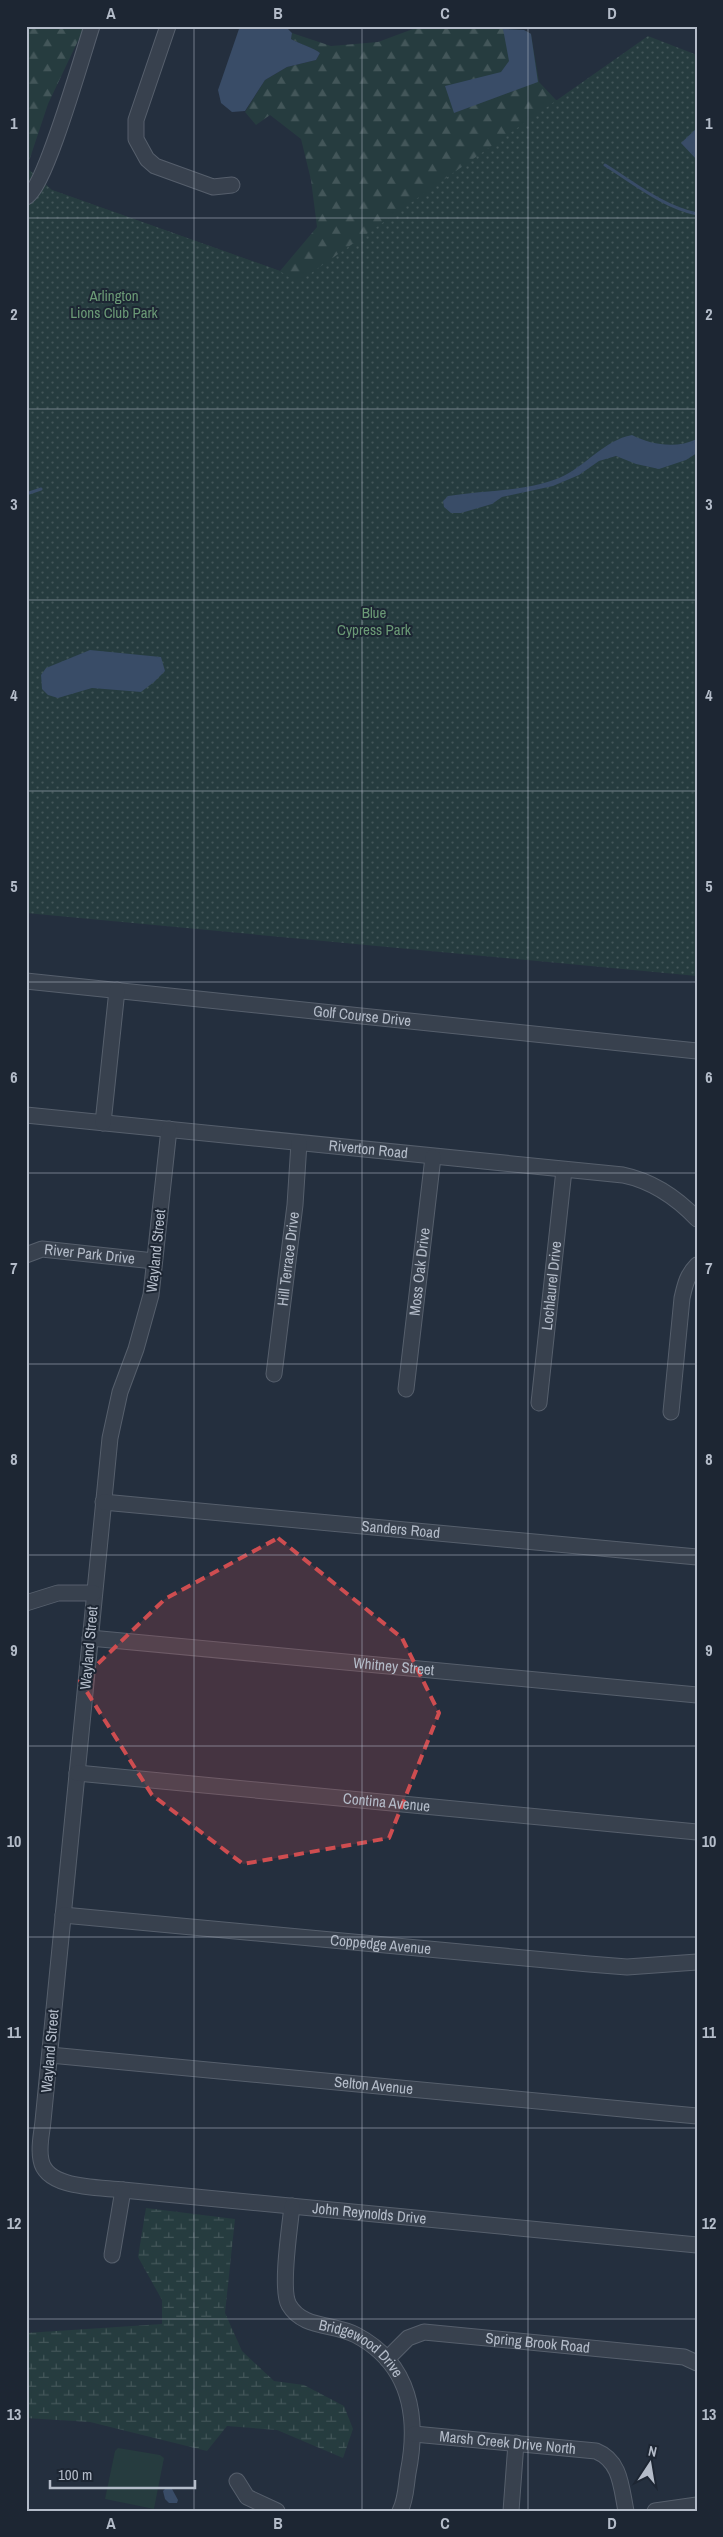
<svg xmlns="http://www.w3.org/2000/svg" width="723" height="2537" viewBox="0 0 723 2537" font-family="'Archivo Narrow',sans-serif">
  <defs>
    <pattern id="forest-firs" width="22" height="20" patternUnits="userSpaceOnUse" patternTransform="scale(1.25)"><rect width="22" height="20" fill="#263c3f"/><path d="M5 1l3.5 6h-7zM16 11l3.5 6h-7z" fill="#435659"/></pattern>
    <pattern id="wetland-marsh" width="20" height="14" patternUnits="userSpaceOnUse" patternTransform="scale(1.25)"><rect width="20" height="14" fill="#263c3f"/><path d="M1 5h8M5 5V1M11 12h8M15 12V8" fill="none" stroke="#435659"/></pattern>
    <pattern id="park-dots" width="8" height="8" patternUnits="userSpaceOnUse" patternTransform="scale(1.25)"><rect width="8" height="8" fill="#263c3f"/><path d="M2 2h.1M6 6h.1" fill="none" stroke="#435659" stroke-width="1.8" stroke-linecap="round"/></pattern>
  </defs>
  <rect width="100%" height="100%" fill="#242f3e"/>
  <path fill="url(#forest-firs)" d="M26,26h59l-37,78 -21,63z
    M421,26h82v3l21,1 7,4 8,48 17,18 137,11 -667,291 26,-212 228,81 37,-44 -6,-47 -10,-41 -31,-24 -14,10 -11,-13 20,-32 22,-13 29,-7 4,-7c-6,-5 -21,-9 -29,-14l1,-6 39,13 47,-4z"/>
  <path fill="url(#wetland-marsh)" d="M146,2208l89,11 -10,94 17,38 32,30 30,4 40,21 9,23 -10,29 -66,-28 -50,-4 -20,25 -117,-29 -64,-4v-85l136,-9v-24l-24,-43z"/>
  <path fill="url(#park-dots)" d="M648,36l49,19v921l-671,-63v-746l26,23 228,81 17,12z"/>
  <path fill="#263c3f" d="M118,2448l42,7 4,3 -10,51 -49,-10 10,-48z"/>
  <path fill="#394c67" d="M240,26h45l7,7 -1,6c8,5 24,9 29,14l-4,7 -29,7 -22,13 -20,31 -13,1 -11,-9 -3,-13z
    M503,29l21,1 7,4 7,48 -84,31 -9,-27 56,-14 8,-11z
    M697,128v32l-16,-17z
    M632,435c20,10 44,14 65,4v14l-11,7 -27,9 -23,-5 -20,-8 -17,5 -20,14 -26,11 -51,11 -10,7 -31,9h-10l-7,-6 -1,-6 5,-5c36,-6 75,-4 111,-18 26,-11 45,-38 73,-43z
    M90,650l71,7 4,14 -11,11 -13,10 -49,-4 -34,10 -10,-3 -6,-6 -1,-14 5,-7z
    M166,2488l6,1 6,11 -1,3h-8l-4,-4 -2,-8z"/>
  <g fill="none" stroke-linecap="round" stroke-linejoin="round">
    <path stroke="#394c67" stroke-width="3" d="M605,165c29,18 58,42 92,49
      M26,494l15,-5"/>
    <defs>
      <g id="minor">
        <path d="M168,26l-32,94v19l11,20 8,7 58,21 19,-2"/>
        <path d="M26,197c19,-8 57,-144 66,-171"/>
        <path id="s1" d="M26,981l671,70"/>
        <path id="s2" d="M26,1115l597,60c29,6 53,22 74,44"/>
        <path d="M103,1123l14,-133"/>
        <path id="s3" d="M169,1129l-18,166 -15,54 -16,43 -10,46 -67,683c-1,12 -5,26 -2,39 5,29 58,27 82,30l574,55"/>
        <path id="s4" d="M26,1255l16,-6 112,12"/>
        <path id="s5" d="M274,1374l21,-169 4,-62"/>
        <path id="s6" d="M406,1389l27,-232"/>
        <path id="s7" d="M539,1403l25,-233"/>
        <path d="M671,1412l11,-114c3,-13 5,-23 15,-33"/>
        <path id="s8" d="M103,1502l594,55"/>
        <path d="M26,1603l32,-10h36"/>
        <path id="s9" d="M90,1638l607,57"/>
        <path id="s10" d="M77,1773l620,59"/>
        <path id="s11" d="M63,1915l526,49 38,3 70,-5"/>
        <path id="s12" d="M50,2055l647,61"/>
        <path id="s13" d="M292,2206c-2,20 -12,84 -3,99 14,24 44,18 67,30 55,29 63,83 52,138 -2,12 -2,27 -8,38"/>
        <path d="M112,2255l11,-65"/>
        <path id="s14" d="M387,2359l21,-21 16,-6 260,25 13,6"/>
        <path id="s15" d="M414,2434l182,17c25,10 25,36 30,60"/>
        <path d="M237,2481l10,16 30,14"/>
        <path d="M511,2511l5,-68"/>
        <path d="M655,2511l42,-6"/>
      </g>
    </defs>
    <use href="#minor" stroke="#565f6c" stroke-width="17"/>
    <use href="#minor" stroke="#38414e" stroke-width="15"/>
  </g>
  <path fill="#ce4d50" fill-opacity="0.2" stroke="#ce4d50" stroke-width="4" stroke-dasharray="10 6" stroke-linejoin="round" d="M278,1538l124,100 37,75 -50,125 -146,26 -91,-69 -72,-114 85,-82z"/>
  <path fill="none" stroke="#b4bcc9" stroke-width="1" stroke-opacity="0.55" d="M194,26v2485M362,26v2485M528,26v2485M26,218h671M26,409h671M26,600h671M26,791h671M26,982h671M26,1173h671M26,1364h671M26,1555h671M26,1746h671M26,1937h671M26,2128h671M26,2319h671"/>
  <g text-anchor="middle" stroke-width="4" stroke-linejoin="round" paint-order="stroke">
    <g font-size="15" fill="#6b9a76" stroke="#1d2633">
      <text x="114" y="301">Arlington<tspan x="114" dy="17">Lions Club Park</tspan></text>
      <text x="374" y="618">Blue<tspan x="374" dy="17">Cypress Park</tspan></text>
    </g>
    <g font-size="15" fill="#b4bcc9" stroke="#1d2633">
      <text dy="5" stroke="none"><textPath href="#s1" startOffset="338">Golf Course Drive</textPath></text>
      <text dy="5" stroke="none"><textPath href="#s2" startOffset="344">Riverton Road</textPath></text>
      <text transform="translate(156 1251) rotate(-84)" y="5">Wayland Street</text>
      <text dy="5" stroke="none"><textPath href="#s4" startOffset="65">River Park Drive</textPath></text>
      <text dy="5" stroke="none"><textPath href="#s5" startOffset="116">Hill Terrace Drive</textPath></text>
      <text dy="5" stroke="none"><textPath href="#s6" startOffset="118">Moss Oak Drive</textPath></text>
      <text dy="5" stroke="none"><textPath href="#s7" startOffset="118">Lochlaurel Drive</textPath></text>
      <text dy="5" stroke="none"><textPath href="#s8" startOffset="299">Sanders Road</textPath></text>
      <text transform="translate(89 1648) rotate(-85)" y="5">Wayland Street</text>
      <text dy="5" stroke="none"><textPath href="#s9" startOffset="305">Whitney Street</textPath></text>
      <text dy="5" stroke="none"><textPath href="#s10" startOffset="311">Contina Avenue</textPath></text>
      <text dy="5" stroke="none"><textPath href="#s11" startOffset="319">Coppedge Avenue</textPath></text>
      <text transform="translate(50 2051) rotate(-85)" y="5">Wayland Street</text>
      <text dy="5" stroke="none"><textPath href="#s12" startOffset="325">Selton Avenue</textPath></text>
      <text dy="5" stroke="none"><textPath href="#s3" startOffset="1382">John Reynolds Drive</textPath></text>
      <text dy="5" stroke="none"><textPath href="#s14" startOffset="161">Spring Brook Road</textPath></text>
      <text dy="5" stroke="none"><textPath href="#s13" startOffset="186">Bridgewood Drive</textPath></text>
      <text dy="5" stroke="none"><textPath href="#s15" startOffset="94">Marsh Creek Drive North</textPath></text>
    </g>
  </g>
  <rect width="723" height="2537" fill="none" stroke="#1d2633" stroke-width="55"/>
  <g transform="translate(650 2464) rotate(12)" stroke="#1d2633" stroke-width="4" paint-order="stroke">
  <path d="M0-4L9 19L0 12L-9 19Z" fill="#b4bcc9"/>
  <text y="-8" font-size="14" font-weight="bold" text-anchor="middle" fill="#b4bcc9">N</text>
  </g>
  <path d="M50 2480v8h145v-8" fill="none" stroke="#b4bcc9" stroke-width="2.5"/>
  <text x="58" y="2480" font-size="15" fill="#b4bcc9" stroke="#1d2633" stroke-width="4" paint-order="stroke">100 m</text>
  <rect x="28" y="28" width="668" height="2482" fill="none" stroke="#b4bcc9" stroke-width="2"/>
  <g font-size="16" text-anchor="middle" font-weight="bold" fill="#b4bcc9">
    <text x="111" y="19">A</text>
    <text x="278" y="19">B</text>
    <text x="445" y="19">C</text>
    <text x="612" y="19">D</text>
    <text x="14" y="129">1</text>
    <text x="709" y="129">1</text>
    <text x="14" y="320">2</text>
    <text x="709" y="320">2</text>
    <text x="14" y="510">3</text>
    <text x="709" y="510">3</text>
    <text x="14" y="701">4</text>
    <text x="709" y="701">4</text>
    <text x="14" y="892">5</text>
    <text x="709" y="892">5</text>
    <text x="14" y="1083">6</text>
    <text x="709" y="1083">6</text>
    <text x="14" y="1274">7</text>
    <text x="709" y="1274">7</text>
    <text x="14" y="1465">8</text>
    <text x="709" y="1465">8</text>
    <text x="14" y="1656">9</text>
    <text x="709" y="1656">9</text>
    <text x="14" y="1847">10</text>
    <text x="709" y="1847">10</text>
    <text x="14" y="2038">11</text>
    <text x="709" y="2038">11</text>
    <text x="14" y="2229">12</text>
    <text x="709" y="2229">12</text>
    <text x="14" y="2420">13</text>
    <text x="709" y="2420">13</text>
    <text x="111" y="2529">A</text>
    <text x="278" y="2529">B</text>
    <text x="445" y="2529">C</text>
    <text x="612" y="2529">D</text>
  </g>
</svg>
